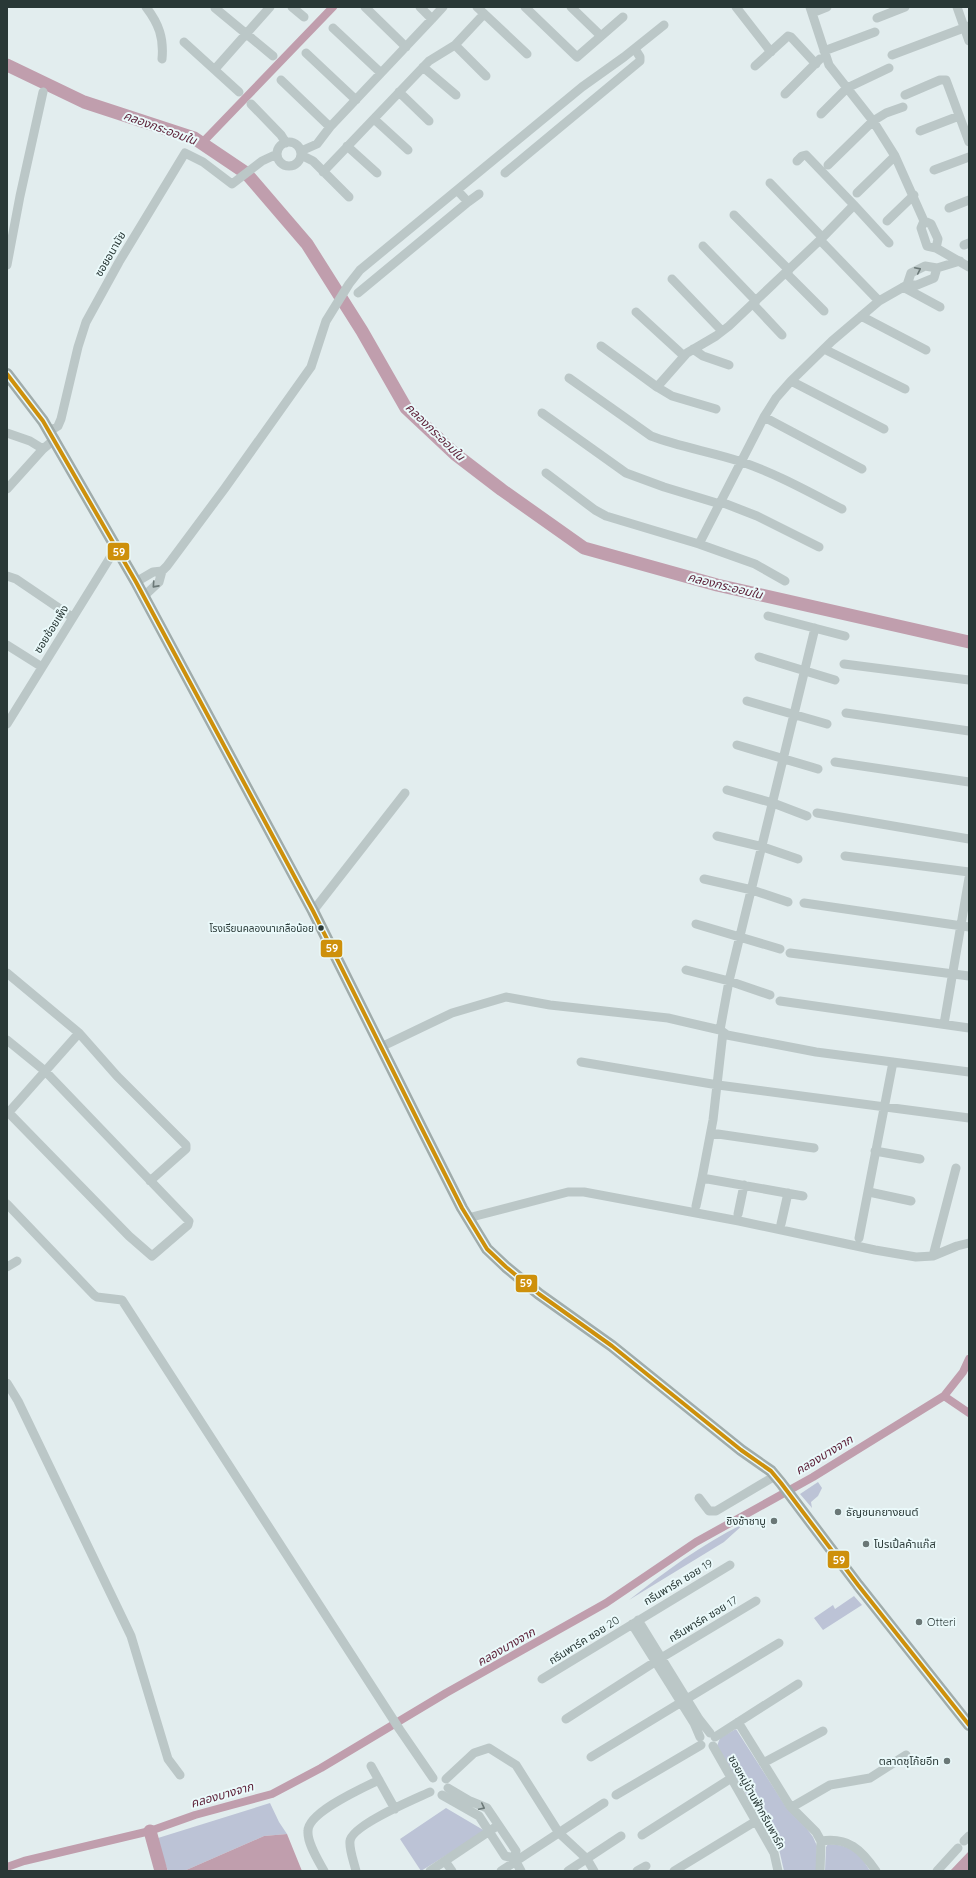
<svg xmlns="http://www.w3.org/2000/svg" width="976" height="1878" viewBox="0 0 976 1878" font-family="Quicksand,'Noto Sans Thai',sans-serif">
  <rect width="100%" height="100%" fill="#e2edee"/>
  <path fill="#bcc3d6" d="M818,1482l4,6 -4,8 -7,6 1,6 -12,-14z
    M745,1523l-21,19 -95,58c37,-29 73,-56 116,-77z
    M854,1596l8,9 -39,25 -9,-12 19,-13 2,4z
    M736,1729l50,78 16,15 11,15 4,9 -1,25h-32l-5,-22 -62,-103 3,-8z
    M270,1803l9,19 8,12 -23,2 -80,35h-16l-11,-29 1,-4z
    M446,1808l39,23 -64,40 -21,-32z
    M828,1844c23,1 31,8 42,27h-45l1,-24z"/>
  <path fill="#c09ead" d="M287,1834l15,37h-118l80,-35z
    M969,1851v20h-19z"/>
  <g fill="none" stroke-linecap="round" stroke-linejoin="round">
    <path stroke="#c09ead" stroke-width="8" d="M202,143l131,-136
      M944,1396l25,17
      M7,1867l17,-6 126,-30 45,-16 77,-21 49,-26 125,-75 160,-90 90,-61 117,-65 131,-81 19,-24 6,-13"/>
    <path stroke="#c09ead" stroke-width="13" d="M7,65l77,37 110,36 52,35 61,71 55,87 44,77 49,46 47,36 82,58 133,37 252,57
      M150,1831l11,40"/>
    <path stroke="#bbc7c7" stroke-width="9" d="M146,7c13,17 18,31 16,52
      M292,7l12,10
      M365,7l41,40
      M420,7l12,12 11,-12
      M477,7l50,47
      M525,7l52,50 46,-40
      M571,7l30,29
      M736,7l35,45
      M810,7l19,58 44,56 22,35 29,65 -3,7 6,18 9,2 33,19
      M957,7l12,34
      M215,8l58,48
      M812,13l15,-6
      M877,18l28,-11
      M333,28l48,45
      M184,42l55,50
      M455,45l31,31
      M824,51l51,-19
      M306,53l50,47
      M892,55l77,-29
      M755,66l33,-30 3,1 25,27
      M423,67l33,28
      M215,69l55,-62
      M281,80l49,47
      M399,92l30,29
      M785,94l35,-35
      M905,95l35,-15h6l23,62
      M251,104l30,31 5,8
      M821,114l26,-26 42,-20
      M374,119l34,31
      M920,131l39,-15
      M277 154a12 12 0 1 1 24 0a12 12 0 1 1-24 0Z
      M347,146l30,27
      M301,151l16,-7 13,-17 102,-108
      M301,155l12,6 36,36
      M797,161l5,-5 4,-1 48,50
      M828,165l45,-44 13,-8 17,-6
      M934,170l35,-13
      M323,172l106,-111 26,-16 29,-31
      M505,173l135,-112v-4l-5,-8
      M770,183l52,54
      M457,190l11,12 11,-8
      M857,193l38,-37
      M949,208l20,-8
      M734,215l55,55
      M887,221l27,-26
      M924,221l7,3 7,15 -2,9
      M964,245l5,-2
      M703,246l53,55
      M7,265l13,-69 23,-104
      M786,273l38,38
      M672,279l50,52
      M907,285l4,-12 14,-7 12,2 23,-7
      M903,287l37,20
      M358,293l110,-91
      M879,301l-59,-61 34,-35 35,38
      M753,304l29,31
      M636,312l48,44
      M861,316l65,34
      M601,346l56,41
      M693,349l10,7 26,9
      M824,349l81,40
      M569,378l82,58c29,11 61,16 91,26 35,12 67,30 100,47
      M791,381l93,48
      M716,409l-44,-13 -15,-9 30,-34 29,-17 13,-10 91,-86
      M542,413l84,60 38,14 56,17
      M764,417l98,52
      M50,431l8,-5 3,-7 17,-72 8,-25 33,-60 66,-109 18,9 29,22 30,-23 15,-7
      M7,433l23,8 13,8
      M546,473l49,37 11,6 93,28
      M7,489l36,-40 12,-10
      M721,502l36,14 62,31
      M7,576l9,3 56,38
      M785,581l-30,-17 -56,-20 65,-127 12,-19 15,-17 41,-40 47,-40 28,-16h10l17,-7 3,-10
      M136,582l17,-10 9,-1 5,-5 58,-78 86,-121 15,-46 23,-37 11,-14 222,-183 42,-30 40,-32
      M143,597l16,-15 3,-11
      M768,616l77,20
      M7,645l35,22
      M759,657l76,23
      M844,664l125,16
      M747,701l80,23
      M846,713l123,18
      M7,724l109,-176
      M737,745l81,24
      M835,762l134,20
      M727,790l46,13 34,13
      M817,813l152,26
      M717,836l46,11 35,12
      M845,856l124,16
      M704,879l48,11 36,12
      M804,903l165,24
      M313,911l92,-118
      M696,924l84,25
      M790,953l179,23
      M686,970l43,11 41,14
      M7,973l72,60 38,43 69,69v4l-36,32
      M780,1001l189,27
      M944,1024l25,-146
      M720,1030l9,-49 86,-353
      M723,1032l-10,88 -11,58 101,18
      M7,1040l38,31 144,150 -1,4 -36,31 -23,-20 -122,-125
      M381,1047l71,-34 54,-16 44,8 118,13 52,12 7,5 89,17 153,20
      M581,1062l137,23 251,33
      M9,1112l70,-79
      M711,1133l103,15
      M875,1151l45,8
      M869,1192l42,9
      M7,1204l87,91 3,2 25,3 278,430 33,48
      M696,1206l6,-28
      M738,1214l6,-29
      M468,1218l100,-26h16l155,29 136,29 41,7 17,-1 23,-88
      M781,1224l7,-31
      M859,1238l34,-176
      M933,1256l24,-10 12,-3
      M7,1267l10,-6
      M7,1383l11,18 113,235 37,123 12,16
      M699,1498l10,13h7l59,-35
      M638,1620l61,99 11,14
      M632,1624l62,99 6,14
      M542,1679l188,-114
      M566,1719l95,-61 95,-57
      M738,1722l52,84 26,26 5,9 -1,30
      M715,1737l83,-53
      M713,1746l61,107 4,18
      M591,1757l188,-114
      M763,1763l60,-32
      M371,1766l24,43
      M446,1779l28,-26 15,-5 27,17 43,68 28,26 7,12
      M448,1788l22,13 17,7 27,40 2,3 -2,7 7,13
      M442,1795l37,21 26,40 9,2
      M616,1795l85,-50
      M792,1807l38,-22 40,-7 36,-23
      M642,1835l88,-56
      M821,1841c27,-4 40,8 55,30
      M964,1841l5,-5
      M445,1861l7,10
      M324,1871c-6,-11 -17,-28 -16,-40 0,-19 55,-43 71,-51
      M356,1871c-2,-9 -7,-21 -6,-30 2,-16 65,-42 80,-49
      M430,1871l64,-43
      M501,1871l103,-68
      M568,1871l53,-35
      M637,1871l9,-5
      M674,1871l82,-50
      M937,1871l21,-23"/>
    <path stroke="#a0acab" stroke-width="12" d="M7,374l36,47 93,161 177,329 108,216 41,81 25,41 19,18 33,27 73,52 129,104 30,21 10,12 77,102 111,140"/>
    <defs>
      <path id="bus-1" d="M7,374l36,47 93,161 177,329 108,216 41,81 25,41 19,18 33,27 73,52 129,104 30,21 10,12 77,102 111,140"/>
    </defs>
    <use href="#bus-1" stroke="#eaf9fa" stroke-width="7"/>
    <use href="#bus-1" stroke="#ce900b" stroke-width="4"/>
  </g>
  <defs><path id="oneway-chevron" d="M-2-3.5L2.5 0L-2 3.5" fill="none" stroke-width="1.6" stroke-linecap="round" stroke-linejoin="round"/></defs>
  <g stroke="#6b7877">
    <use href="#oneway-chevron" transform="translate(918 270) rotate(-26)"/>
    <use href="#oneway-chevron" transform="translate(155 585) rotate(132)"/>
    <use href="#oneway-chevron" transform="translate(482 1807) rotate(27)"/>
  </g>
  <circle fill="#293836" stroke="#eaf9fa" stroke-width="1.5" cx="321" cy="928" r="3.5"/>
  <g fill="#6a7776" stroke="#eaf9fa" stroke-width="1.5">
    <circle cx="838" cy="1512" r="4"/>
    <circle cx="774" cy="1521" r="4"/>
    <circle cx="866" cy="1544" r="4"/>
    <circle cx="919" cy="1622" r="4"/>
    <circle cx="947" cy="1761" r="4"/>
  </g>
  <g text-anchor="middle" stroke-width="4" stroke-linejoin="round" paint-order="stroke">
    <g font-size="10" fill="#293836" stroke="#eaf9fa" text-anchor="end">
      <text x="314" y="932">โรงเรียนคลองนาเกลือน้อย</text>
    </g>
    <g font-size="11" fill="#293836" stroke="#eaf9fa">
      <text transform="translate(110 254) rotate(-60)" y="4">ซอยอนามัย</text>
      <text transform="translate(51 629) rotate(-58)" y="4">ซอยช้อยเพ็ง</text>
      <text transform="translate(678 1582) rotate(-31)" y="4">กรีนพาร์ค ซอย 19</text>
      <text transform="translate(703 1619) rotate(-31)" y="4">กรีนพาร์ค ซอย 17</text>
      <text transform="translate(584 1640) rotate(-32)" y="4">กรีนพาร์ค ซอย 20</text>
      <text transform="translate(757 1802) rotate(61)" y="4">ซอยหมู่บ้านฟ้ากรีนพาร์ค</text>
    </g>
    <g font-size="11" fill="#293836" stroke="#eaf9fa" text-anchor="start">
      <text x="846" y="1516">ธัญชนกยางยนต์</text>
      <text x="766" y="1525" text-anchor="end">ชิงช้าชาบู</text>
      <text x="874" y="1548">โปรเปิ้ลค้าแก๊ส</text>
      <text x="927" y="1626">Otteri</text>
      <text x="939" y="1765" text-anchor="end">ตลาดซุโก้ยอีท</text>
    </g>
    <g font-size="12" font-style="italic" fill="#5b1d35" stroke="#eaf9fa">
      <text transform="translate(160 128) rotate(20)" y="4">คลองกระออมใน</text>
      <text transform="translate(435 432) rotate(44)" y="4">คลองกระออมใน</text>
      <text transform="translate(725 586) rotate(14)" y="4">คลองกระออมใน</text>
      <text transform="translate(824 1455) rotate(-31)" y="4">คลองบางจาก</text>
      <text transform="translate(506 1647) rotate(-30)" y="4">คลองบางจาก</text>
      <text transform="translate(222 1795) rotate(-16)" y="4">คลองบางจาก</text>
    </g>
  </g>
  <g stroke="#eaf9fa" stroke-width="1.5">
    <rect x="107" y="542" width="23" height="19" rx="4" fill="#ce900b"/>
    <rect x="320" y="939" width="23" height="19" rx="4" fill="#ce900b"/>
    <rect x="515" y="1274" width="23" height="19" rx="4" fill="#ce900b"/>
    <rect x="827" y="1550" width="23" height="19" rx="4" fill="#ce900b"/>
  </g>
  <g font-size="11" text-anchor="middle" font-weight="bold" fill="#fff">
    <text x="119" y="556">59</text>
    <text x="332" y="952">59</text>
    <text x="526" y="1287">59</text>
    <text x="839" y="1564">59</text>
  </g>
  <rect width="976" height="1878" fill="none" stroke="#293836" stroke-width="16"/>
</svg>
